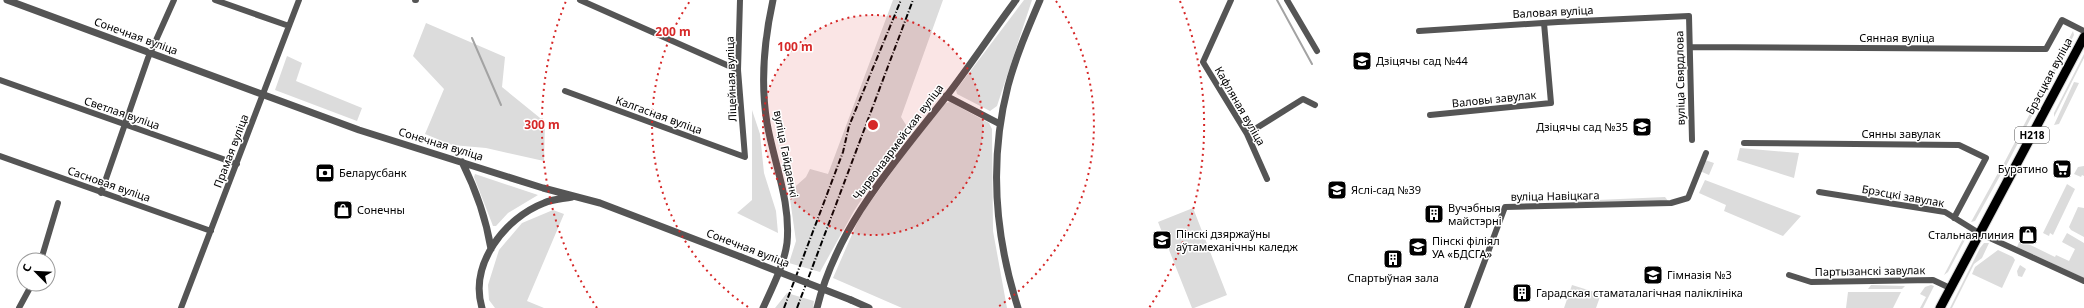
<svg xmlns="http://www.w3.org/2000/svg" width="2084" height="308" viewBox="0 0 2084 308" font-family="'Noto Sans',sans-serif">
  <rect width="100%" height="100%" fill="#fff"/>
  <path fill="#dcdcdc" d="M893,0h50l-42,117 7,11 -54,83 -34,61 -31,-9 7,-22 -7,-49 17,-15 4,-8 18,5z
    M1024,0h8l-35,106 -7,5 -33,-17 -1,-4z
    M426,23l79,34 -3,30 43,35 -1,39 -58,-13 -34,-3 -27,-11 19,-45 -31,-33z
    M2073,31l1,4 -69,133 -3,-1z
    M2084,54v4l-30,59v-4z
    M287,56l15,7 -6,18 66,27 -5,13 -82,-31z
    M2074,82l5,1 -20,41 -5,1z
    M950,102l39,21 3,6 1,102 14,77h-105l-69,-30 24,-55 9,-15 69,-96 10,-9z
    M752,110l8,24 4,39 12,38 2,22 -41,-20 15,-13z
    M1740,148l59,5 -5,25 -57,-18z
    M1705,160l9,3 -5,12 -9,-4z
    M2084,166v10l-2,-1 -1,2 -7,-3 4,-7z
    M1998,173l3,1 -26,47 -4,1z
    M475,174l63,21 -30,18 -12,13h-3l-19,-49z
    M1705,180l96,36 -18,20 -59,-25 2,-6 -27,-12z
    M2067,184l8,5 -22,46 -3,-2 -1,3 -6,-3z
    M1665,197l3,4 -92,1 -1,-1z
    M2078,207l6,1v29l-13,-7 -2,-3z
    M1193,208l34,87 -33,13h-2l-34,-86z
    M553,210l11,4 -37,87 17,7h-49l-6,-8 -1,-15 11,-35 23,-27z
    M1967,231l1,3 -20,38 -4,3z
    M2067,233l17,10v35l-67,-31 3,-7 35,17 1,-2 13,6 6,-12 -13,-7z
    M1984,243h5l-7,15 -8,6 -22,44h-2l30,-60z
    M1998,250l15,7 2,3 -13,28 -30,-14 3,-7z
    M2020,265l6,4 -4,8 -4,-1 -1,-5z
    M1572,285l29,9 -5,14h-32z
    M1871,285l34,1 -3,3h-34z
    M1931,285l3,1 -11,22h-3l6,-11 -6,-3 5,-7z
    M1848,292h53l-8,16h-47z
    M787,293l27,8 -1,7h-38z"/>
  <g fill="none" stroke-linecap="round" stroke-linejoin="round">
    <path stroke="#a3a3a3" stroke-width="2" d="M1277,0l35,64
      M472,38l29,67"/>
    <defs>
      <path id="primary" d="M1940,308l144,-271"/>
    </defs>
    <use href="#primary" stroke="#dbdbdb" stroke-width="11"/>
    <path stroke="#555" stroke-width="6" d="M215,0l74,26
      M415,0h1
      M580,0l158,70
      M1231,0l-28,62 44,72 20,45
      M1287,0l30,51
      M1419,31l139,-9 131,-6 3,124
      M1690,47l356,2 16,-29 22,11
      M0,80l237,84
      M565,91l180,66 -7,-87 2,-70
      M1430,115l121,-12 -7,-80
      M1247,134l56,-35 12,6
      M1744,143l215,2 27,13 -32,60
      M0,156l211,75
      M1819,192l126,20 34,21 105,48
      M101,193l47,-135 26,-58
      M41,260l17,-57
      M1789,275l22,7 122,-2 17,8
      M19,308l13,-24
      M181,308l118,-308
      M1467,308l38,-101 166,-4 17,-5 18,-45"/>
    <path stroke="#555" stroke-width="7" d="M7,0l352,130 184,58 57,15 141,54
      M946,96l54,28
      M462,162c14,28 24,56 29,87
      M851,300l18,8
      M482,308c-13,-44 23,-90 62,-105 9,-4 19,-4 28,-6
      M763,308c9,-20 21,-43 24,-65 4,-41 -13,-80 -20,-120 -7,-42 -3,-82 6,-123
      M817,308c20,-82 78,-146 128,-210 25,-32 47,-66 71,-98
      M1018,308c-23,-72 -29,-148 -10,-222 8,-30 20,-58 32,-86"/>
    <use href="#primary" stroke="#000" stroke-width="9"/>
    <path stroke="#000" stroke-width="2" stroke-dasharray="6 2 1 2" stroke-linecap="butt" d="M784,308l59,-156 6,-26 52,-126
      M797,308l116,-308"/>
    <path stroke="#555" stroke-width="7" d="M741,257l110,43"/>
  </g>
  <circle cx="873" cy="125" r="110" fill="#d62828" fill-opacity=".12"/>
  <g fill="none" stroke="#d62828" stroke-width="2" stroke-dasharray="2 4">
    <circle cx="873" cy="125" r="110"/>
    <path d="M748 307A221 221 0 0 1 690 1M1056 1A221 221 0 0 1 998 307"/>
    <path d="M597 308A331 331 0 0 1 566 1M1180 1A331 331 0 0 1 1149 308"/>
  </g>
  <defs>
    <symbol id="school-square" viewBox="-11 -11 22 22"><rect x="-9" y="-9" width="18" height="18" rx="4" fill="#000" stroke="#fff"/><path d="M0-5L7-2L0 1L-7-2ZM-4 1L0 2.5L4 1V4Q0 6-4 4Z" fill="#fff"/></symbol>
    <symbol id="supermarket-square" viewBox="-11 -11 22 22"><rect x="-9" y="-9" width="18" height="18" rx="4" fill="#000" stroke="#fff"/><path d="M-6-5.5h2.5l.6 2H6L4.5 2H-2.5L-4.4-4H-6ZM-1.5 3.2a1.3 1.3 0 1 0 .1 0ZM3 3.2a1.3 1.3 0 1 0 .1 0Z" fill="#fff"/></symbol>
    <symbol id="bank-square" viewBox="-11 -11 22 22"><rect x="-9" y="-9" width="18" height="18" rx="4" fill="#000" stroke="#fff"/><path d="M-6-4H6V4H-6ZM0-2.3a2.3 2.3 0 1 0 0 4.6a2.3 2.3 0 1 0 0-4.6Z" fill="#fff"/></symbol>
    <symbol id="shop-square" viewBox="-11 -11 22 22"><rect x="-9" y="-9" width="18" height="18" rx="4" fill="#000" stroke="#fff"/><path d="M-5-2.5h2.3a2.7 3.5 0 0 1 5.4 0H5L5.5 6h-11ZM-1.5-2.5h3a1.5 2.3 0 0 0-3 0Z" fill="#fff"/></symbol>
    <symbol id="building-square" viewBox="-11 -11 22 22"><rect x="-9" y="-9" width="18" height="18" rx="4" fill="#000" stroke="#fff"/><path d="M-4-6H4V6H1V3H-1V6H-4ZM-2.5-4.3h1.7v1.8h-1.7ZM.8-4.3h1.7v1.8H.8ZM-2.5-1h1.7V.8h-1.7ZM.8-1h1.7V.8H.8Z" fill="#fff"/></symbol>
    <symbol id="university-square" viewBox="-11 -11 22 22"><rect x="-9" y="-9" width="18" height="18" rx="4" fill="#000" stroke="#fff"/><path d="M0-5L7-2L0 1L-7-2ZM-4 1L0 2.5L4 1V4Q0 6-4 4Z" fill="#fff"/></symbol>
  </defs>
  <g fill-rule="evenodd">
    <use href="#school-square" x="1351" y="50" width="22" height="22"/>
    <use href="#school-square" x="1631" y="116" width="22" height="22"/>
    <use href="#supermarket-square" x="2051" y="158" width="22" height="22"/>
    <use href="#bank-square" x="314" y="162" width="22" height="22"/>
    <use href="#school-square" x="1326" y="179" width="22" height="22"/>
    <use href="#shop-square" x="332" y="199" width="22" height="22"/>
    <use href="#building-square" x="1423" y="203" width="22" height="22"/>
    <use href="#shop-square" x="2017" y="224" width="22" height="22"/>
    <use href="#university-square" x="1151" y="229" width="22" height="22"/>
    <use href="#university-square" x="1407" y="236" width="22" height="22"/>
    <use href="#building-square" x="1382" y="248" width="22" height="22"/>
    <use href="#school-square" x="1642" y="264" width="22" height="22"/>
    <use href="#building-square" x="1511" y="282" width="22" height="22"/>
  </g>
  <g text-anchor="middle" stroke-width="3" stroke-linejoin="round" paint-order="stroke">
    <rect fill="#fff" stroke="#4c4c4c" stroke-width="1" x="2015" y="127" width="34" height="16" rx="3"/>
    <g font-size="10" font-weight="bold" fill="#000">
      <text x="2032" y="139">Н218</text>
    </g>
    <g font-size="11" fill="#000" stroke="#fff">
      <text transform="translate(1553 12) rotate(-3)" y="4">Валовая вуліца</text>
      <text transform="translate(136 36) rotate(20)" y="4">Сонечная вуліца</text>
      <text x="1897" y="42">Сянная вуліца</text>
      <text transform="translate(2049 76) rotate(-62)" y="4">Брэсцкая вуліца</text>
      <text transform="translate(1680 78) rotate(-91)" y="4">вуліца Свярдлова</text>
      <text transform="translate(731 79) rotate(-92)" y="4">Ліцейная вуліца</text>
      <text transform="translate(1494 99) rotate(-6)" y="4">Валовы завулак</text>
      <text transform="translate(1240 106) rotate(60)" y="4">Кафляная вуліца</text>
      <text transform="translate(122 113) rotate(19)" y="4">Светлая вуліца</text>
      <text transform="translate(659 115) rotate(20)" y="4">Калгасная вуліца</text>
      <text x="1901" y="138">Сянны завулак</text>
      <text transform="translate(898 142) rotate(-53)" y="4">Чырвонаармейская вуліца</text>
      <text transform="translate(441 144) rotate(17)" y="4">Сонечная вуліца</text>
      <text transform="translate(231 151) rotate(-69)" y="4">Прамая вуліца</text>
      <text transform="translate(786 154) rotate(79)" y="4">вуліца Гайдаенкі</text>
      <text transform="translate(109 184) rotate(19)" y="4">Сасновая вуліца</text>
      <text transform="translate(1555 196) rotate(-1)" y="4">вуліца Навіцкага</text>
      <text transform="translate(1903 196) rotate(10)" y="4">Брэсцкі завулак</text>
      <text transform="translate(748 248) rotate(21)" y="4">Сонечная вуліца</text>
      <text transform="translate(1870 271) rotate(-1)" y="4">Партызанскі завулак</text>
    </g>
    <g font-size="11" fill="#000" stroke="#fff" text-anchor="start">
      <text x="1376" y="65">Дзіцячы сад №44</text>
      <text x="1628" y="131" text-anchor="end">Дзіцячы сад №35</text>
      <text x="2048" y="173" text-anchor="end">Буратино</text>
      <text x="339" y="177">Беларусбанк</text>
      <text x="1351" y="194">Яслі-сад №39</text>
      <text x="1448" y="212">Вучэбныя<tspan x="1448" dy="13">майстэрні</tspan></text>
      <text x="357" y="214">Сонечны</text>
      <text x="1176" y="238">Пінскі дзяржаўны<tspan x="1176" dy="13">аўтамеханічны каледж</tspan></text>
      <text x="2014" y="239" text-anchor="end">Стальная линия</text>
      <text x="1432" y="245">Пінскі філіял<tspan x="1432" dy="13">УА «БДСГА»</tspan></text>
      <text x="1667" y="279">Гімназія №3</text>
      <text x="1393" y="282" text-anchor="middle">Спартыўная зала</text>
      <text x="1536" y="297">Гарадская стаматалагічная паліклініка</text>
    </g>
  </g>
  <circle cx="873" cy="125" r="6" fill="#d62828" stroke="#fff" stroke-width="2"/>
  <g font-size="12" text-anchor="middle" font-weight="bold" fill="#d62828" stroke="#fff" stroke-width="3" stroke-linejoin="round" paint-order="stroke">
    <text x="673" y="36">200 m</text>
    <text x="795" y="51">100 m</text>
    <text x="542" y="129">300 m</text>
  </g>
  <g transform="translate(36 272) rotate(294)"><circle r="19" fill="#ffffff" stroke="#999999"/>
  <path d="M0-3L7 15L0 10L-7 15Z" fill="#000000"/>
  <text y="-6" font-size="11" font-weight="bold" text-anchor="middle" fill="#000000">С</text>
  </g>
</svg>
